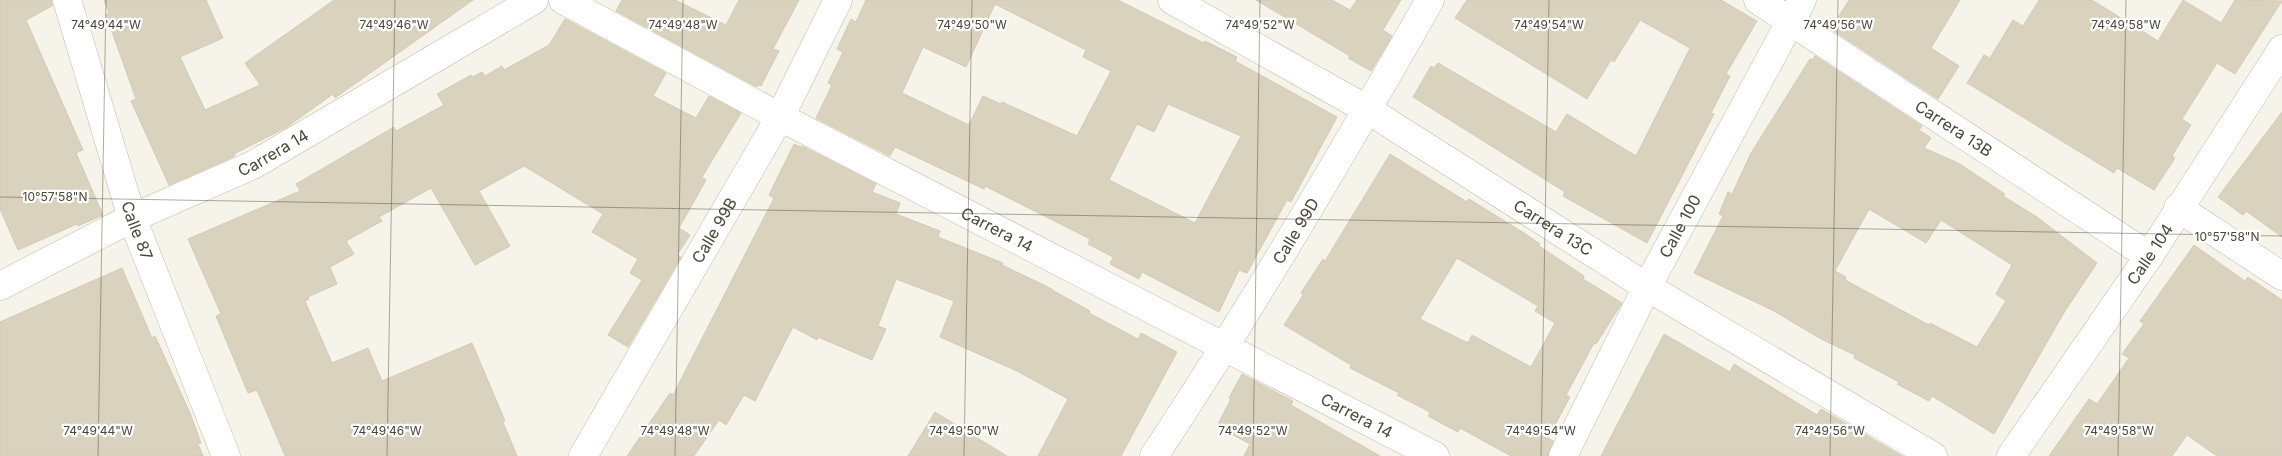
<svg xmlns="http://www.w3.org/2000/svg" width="2282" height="456" viewBox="0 0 2282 456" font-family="Inter,sans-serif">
  <rect width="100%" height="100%" fill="#f6f4ea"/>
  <path fill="#d8d2bf" stroke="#d3cbb2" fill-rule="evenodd" d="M0,0h52v6l-26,14 57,130 -7,3 27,62 -25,11 -1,-2 -59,26 -18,-41z
    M104,0h102l17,38 -43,19 25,53 55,-25 -15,-22 89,-63h139l-138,98 -2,-4 -46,33 -53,27 1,2 -66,29 -38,-84 5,-2 -30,-84 3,-2z
    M622,0h53l51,25 13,-25h60l-26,49 6,2 -18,35 -3,-1 -1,2 -141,-76z
    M866,0h252l86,43 1,-2 32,16 -2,4 102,56 -46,85 -4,-2 -40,73 -8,-3 -20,42 -77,-40 -3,7 -29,-15 3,-7 -25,-13 2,-5 -105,-53 -1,3 -89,-42 -5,9 -74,-38 16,-33 -4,-2 15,-31 -6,-3 14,-30 5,3zM995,4l91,46 -3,7 28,14 -34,65 -75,-34 -1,2 -18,-8 -14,29 -67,-32 21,-46 43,20zM1168,104l73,32 -46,87 -86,-43 28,-56 17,8z
    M1256,0h76l18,10 7,-10h44l-18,30 9,6 -21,35 -23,-13 2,-2z
    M1467,0h254l36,21 -31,53 4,2 -19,37 3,1 -67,129 -84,-47 2,-4 -152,-95 18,-31 3,2 4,-5 118,69 11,-18 69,42 54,-108 -50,-28 -26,42 -3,-2 -24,39 -132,-81z
    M1849,0h111l-29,48 28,18 -21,33 -107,-70z
    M2039,0h53l66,41 25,-41 38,23 14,-23 47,1 -47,73 -18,-11 -35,56 9,6 -19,31 3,2 -21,32 -37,-22 -3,5 -147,-90 17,-28 6,3 23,-38 10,6z
    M565,19l101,54 -13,23 43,22 13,-22 32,17 -39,64 4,3 -27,48 11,7 -13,20 4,2 -53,90 -20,-12 34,-55 -12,-7 8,-14 -46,-27 11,-18 -79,-48 -45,25 31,55 -35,19 -44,-77 -52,29 3,4 -36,20 8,13 -24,13 7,17 -29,13 1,2 -4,2 27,62 36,-15 14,33 90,-38 33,78 -2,1 14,34h-232l-28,-66 -9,3 -32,-77 5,-2 -33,-75 112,-48 -4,-7 98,-57 2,4 48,-26 -7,-11 34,-19 1,2 10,-5 3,4 17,-10 2,4 45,-25z
    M1815,56l107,70 -3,4 12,8 -7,10 34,15 47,31 -2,2 34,21 60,46 -32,48 -71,123 -62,-38 -3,5 -32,-17 2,-2 -45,-24 1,-3 -34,-16 -47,-28 -80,-38 29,-57 -4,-2 9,-22 4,2 19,-41 59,-94 2,1zM1869,209l57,34 15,-23 71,45 -16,29 10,7 -29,46 -47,-24 -1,2 -84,-45 1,-3 -11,-6z
    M2282,112v125l-36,-26 -3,4 -25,-18z
    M794,144l7,3 1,-1 74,38 -4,8 28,11 -4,11 44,17 -2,6 65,26 -1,2 50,24v1l38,21 -1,2 49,26 3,-6 36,19 -56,104h-83l30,-57 -51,-28 -77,-34 14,-36 -58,-22 -18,47 8,3 -14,31 -54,-23 -1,3 -24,-13 -38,74 -11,-6 -18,30 -7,-5 -25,36h-67l43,-63 3,2 101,-197 -5,-3z
    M1390,154l77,48 2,-3 55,34 16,11 -1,2 45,30 -1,3 39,24 -26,41 -2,-1 -28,52 4,2 -22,41 5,3 -5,15h-37l-51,-28 -2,4 -30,-16 2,-4 -33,-17 2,-2 -49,-25 1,-3 -67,-40 19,-30 -2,-2 22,-34 2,2zM1457,258l81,48 -3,5 20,12 -24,44 -59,-32 -4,8 -48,-24z
    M2194,245l51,36 3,-4 34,23v156h-65l-30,-21 -15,21h-123l40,-57 8,5 32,-46 -7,-4 22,-30 -4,-3z
    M122,268l30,70 3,-2 35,77 11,30 -3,1 5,12h-203v-134z
    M1664,334l66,38 4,-8 83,51 4,-6 81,47h-301z
    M1242,374l51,27 -2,4 89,51h-136l6,-12 -33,-18 14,-27 -2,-1z
    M935,412l72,44h-99z"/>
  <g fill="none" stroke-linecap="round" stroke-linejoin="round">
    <defs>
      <g id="minor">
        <path id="s1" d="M67,0l65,218 94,238"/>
        <path id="s2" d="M563,0l217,117 655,339"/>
        <path id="s3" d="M1172,0l196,110 279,177 286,169"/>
        <path id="s4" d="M1758,0l391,256"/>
        <path d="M2178,208l104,68"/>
        <path id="s5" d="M0,286l132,-68 121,-53 281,-165"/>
        <path id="s6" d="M583,456l197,-339 58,-117"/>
        <path id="s7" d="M1154,456c98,-148 188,-301 276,-456"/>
        <path id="s8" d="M1563,456l84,-169 155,-287"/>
        <path id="s9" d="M2011,456l138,-200 133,-207"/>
      </g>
    </defs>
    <use href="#minor" stroke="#c2bdac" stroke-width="29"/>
    <use href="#minor" stroke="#fff" stroke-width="28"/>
  </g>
  <path fill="none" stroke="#4b4638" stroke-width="1" stroke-opacity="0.45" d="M0,197l2282,39M98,456l8,-456M387,456l8,-456M675,456l8,-456M964,456l8,-456M1253,456l7,-456M1541,456l8,-456M1830,456l8,-456M2118,456l8,-456"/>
  <g text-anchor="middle" stroke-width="4.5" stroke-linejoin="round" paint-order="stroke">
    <g font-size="16" fill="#4b4638" stroke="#fff">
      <text dy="6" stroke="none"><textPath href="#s4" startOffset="234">Carrera 13B</textPath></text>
      <text dy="6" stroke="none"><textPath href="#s5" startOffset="304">Carrera 14</textPath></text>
      <text dy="6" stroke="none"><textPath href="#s8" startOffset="258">Calle 100</textPath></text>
      <text dy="6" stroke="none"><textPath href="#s3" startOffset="444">Carrera 13C</textPath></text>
      <text dy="6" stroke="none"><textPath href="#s2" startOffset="491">Carrera 14</textPath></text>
      <text dy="6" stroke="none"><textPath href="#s6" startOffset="261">Calle 99B</textPath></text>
      <text dy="6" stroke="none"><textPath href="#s7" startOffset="266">Calle 99D</textPath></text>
      <text dy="6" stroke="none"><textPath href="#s1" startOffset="241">Calle 87</textPath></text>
      <text dy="6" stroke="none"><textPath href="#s9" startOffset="245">Calle 104</textPath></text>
      <text dy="6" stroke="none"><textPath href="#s2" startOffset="896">Carrera 14</textPath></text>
    </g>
  </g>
  <g font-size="12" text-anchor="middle" fill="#4b4638" stroke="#fff" stroke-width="4.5" stroke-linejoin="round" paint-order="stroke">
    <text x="106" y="29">74°49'44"W</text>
    <text x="394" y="29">74°49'46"W</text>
    <text x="683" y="29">74°49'48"W</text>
    <text x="972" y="29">74°49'50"W</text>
    <text x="1260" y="29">74°49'52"W</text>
    <text x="1549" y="29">74°49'54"W</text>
    <text x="1838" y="29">74°49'56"W</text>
    <text x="2126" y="29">74°49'58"W</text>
    <text x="55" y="201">10°57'58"N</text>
    <text x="2227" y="241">10°57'58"N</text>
    <text x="98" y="435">74°49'44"W</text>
    <text x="387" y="435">74°49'46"W</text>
    <text x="675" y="435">74°49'48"W</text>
    <text x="964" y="435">74°49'50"W</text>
    <text x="1253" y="435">74°49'52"W</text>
    <text x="1541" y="435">74°49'54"W</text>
    <text x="1830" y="435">74°49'56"W</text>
    <text x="2119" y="435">74°49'58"W</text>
  </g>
</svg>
